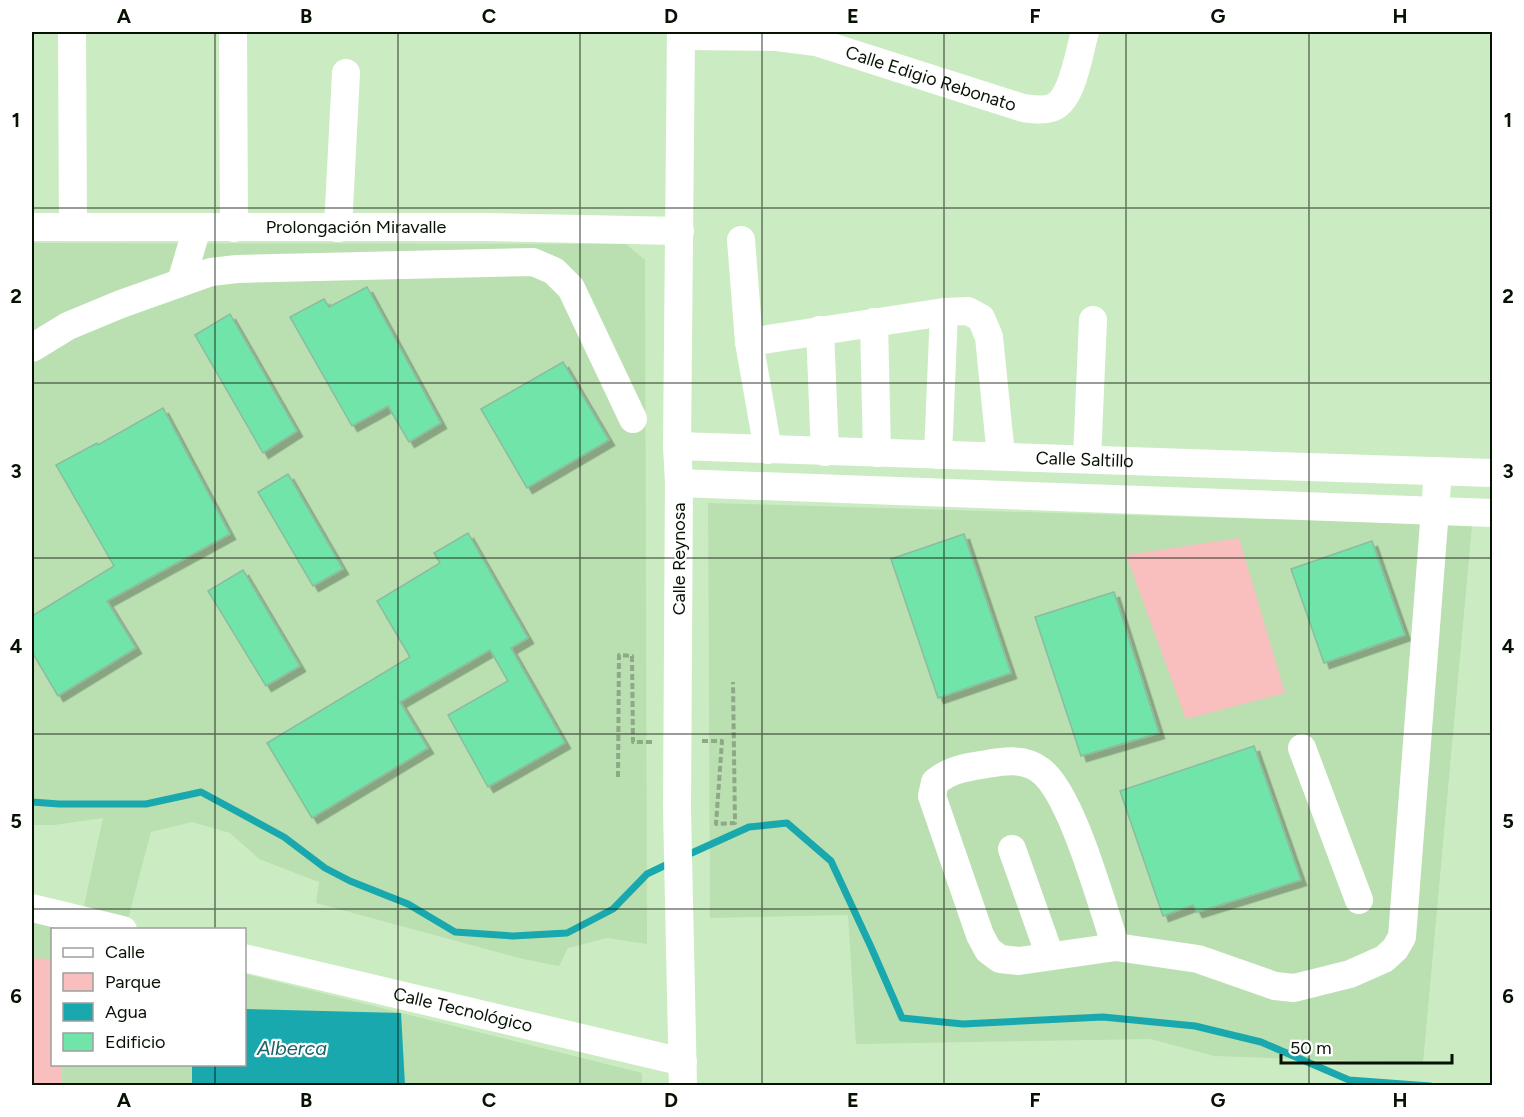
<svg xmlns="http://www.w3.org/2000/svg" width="1524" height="1117" viewBox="0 0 1524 1117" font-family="Figtree,sans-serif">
  <defs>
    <filter id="shadow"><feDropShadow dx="5.5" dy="5.5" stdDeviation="0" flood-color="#0004"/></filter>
  </defs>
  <rect width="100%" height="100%" fill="#cbecc2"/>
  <path fill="#badfb0" d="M32,243l594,1 19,16 2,684 -40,-6 -39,10 -9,18 -36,-7 -207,-56 3,-21 -60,-23 -29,-26 -38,-11 -41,10 -23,87 -46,-4 21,-97 -49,7h-22z
    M708,503l764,22 -49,538 -209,-7 -63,-17 -295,5 -8,-129 -138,3z
    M32,921l33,8 -13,1v134h192l1,-90 397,99v13h-610z"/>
  <path fill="#f8bfbe" d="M1239,538l46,155 -99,26 -60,-164z
    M32,958l20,1v105l10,1v20h-30z"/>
  <path fill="#18a8ad" d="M245,1009l156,4 4,72h-213v-20l52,-1z"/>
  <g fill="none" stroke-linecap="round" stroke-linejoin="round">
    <path stroke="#18a8ad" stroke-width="7" d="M32,802l27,2h87l55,-12 83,45 41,31 25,13 58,23 47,28 58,4 54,-3 46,-24 34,-35 25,-12
      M685,856l64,-29 38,-4 44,38 40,86 31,71 61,6 140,-7 92,9 66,16 88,38 81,6"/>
  </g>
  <path fill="#70e4a9" stroke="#8bbca0" stroke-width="1.5" filter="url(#shadow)" d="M367,287l74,136 -32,19 -21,-36 -36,20 -62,-109 34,-18 5,8z
    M230,314l67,117 -34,22 -68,-118z
    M563,362l46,78 -82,48 -46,-79z
    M163,408l67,126 -123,67 29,47 -78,48 -26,-44v-36l82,-50 -58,-101 41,-22 1,2z
    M288,474l55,95 -30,17 -55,-94z
    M468,533l60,105 -17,10 54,95 -77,44 -40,-72 60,-34 -18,-31 -90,52 28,46 -116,70 -45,-75 143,-86 -33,-56 63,-38 -6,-10z
    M964,534l47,139 -73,25 -47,-139z
    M1372,541l33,94 -81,28 -33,-94z
    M243,570l57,96 -34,20 -58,-95z
    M1114,592l45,141 -78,23 -46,-139z
    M1254,746l47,134 -104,32 -4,-7 -30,11 -43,-125z"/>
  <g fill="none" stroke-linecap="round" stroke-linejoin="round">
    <path stroke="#8fa988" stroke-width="4" stroke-dasharray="6 3" stroke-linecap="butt" d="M702,741h20l-6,83 19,-1 -2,-141
      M618,777l1,-122 13,1 1,86h20"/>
    <g stroke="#fff" stroke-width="28">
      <path d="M72,32l1,194"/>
      <path d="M233,32l1,196"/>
      <path d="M681,32l-4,414 2,37 -2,326 6,277"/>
      <path id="s1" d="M681,36l96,1 39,5 207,66c9,1 19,3 28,0 22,-6 28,-57 34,-76"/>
      <path id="s2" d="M32,227h455l193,4"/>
      <path d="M338,228l8,-155"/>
      <path d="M741,240l8,102"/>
      <path d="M181,282l16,-54"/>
      <path d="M874,322l3,131"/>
      <path d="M820,330l5,122"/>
      <path d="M32,348l36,-22 53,-22 90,-32 26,-3 296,-7 21,9 17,17 62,131"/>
      <path id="s3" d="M677,446l815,27"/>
      <path d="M768,450l-19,-108 195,-30 24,-1 13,7 8,19 12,119"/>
      <path d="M938,455l6,-143"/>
      <path d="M1087,459l6,-139"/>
      <path d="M679,483l813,30"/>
      <path d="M1302,748l57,152"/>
      <path d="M1012,849l38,107"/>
      <path d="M32,908l91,22"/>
      <path d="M1116,947c-14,-41 -44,-154 -76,-177 -16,-12 -35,-9 -53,-6 -20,3 -36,5 -52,18l-3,14 48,139 8,15 12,9 19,2 97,-14 82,12 77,27 19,2 56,-14 34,-15 11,-10 7,-12 36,-466"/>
      <path id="s4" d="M244,958l439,104"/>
    </g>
  </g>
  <path fill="none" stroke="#071104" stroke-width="1.5" stroke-opacity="0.55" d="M215,32v898M398,32v1054M580,32v1054M762,32v1054M944,32v1054M1126,32v1054M1309,32v1054M32,208h1460M32,383h1460M32,558h1460M32,734h1460M32,909h1460M215,1064v22"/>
  <g text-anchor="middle" stroke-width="4.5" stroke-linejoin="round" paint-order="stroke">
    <g font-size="18" fill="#071104" stroke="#fff">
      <text dy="6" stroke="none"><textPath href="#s1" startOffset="256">Calle Edigio Rebonato</textPath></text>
      <text dy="6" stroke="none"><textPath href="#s2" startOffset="324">Prolongación Miravalle</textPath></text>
      <text dy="6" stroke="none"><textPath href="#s3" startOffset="408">Calle Saltillo</textPath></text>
      <text transform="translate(679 559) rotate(-90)" y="6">Calle Reynosa</text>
      <text dy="6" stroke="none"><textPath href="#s4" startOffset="225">Calle Tecnológico</textPath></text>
    </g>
    <g font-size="20" font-style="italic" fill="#1d6265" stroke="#fff">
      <text x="292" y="1055">Alberca</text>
    </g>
  </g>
  <rect width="1524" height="1117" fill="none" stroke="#ffffff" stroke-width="66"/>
  <rect x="51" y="928" width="195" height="138" fill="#ffffff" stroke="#9ca09b" stroke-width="1.5"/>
  <rect x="63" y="948" width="30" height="9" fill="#ffffff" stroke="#9ca09b" stroke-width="1.5"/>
  <text x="105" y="958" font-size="18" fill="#071104">Calle</text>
  <rect x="63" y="973" width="30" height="18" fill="#f8bfbe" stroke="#9ca09b" stroke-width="1.5"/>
  <text x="105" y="988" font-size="18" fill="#071104">Parque</text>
  <rect x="63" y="1003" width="30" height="18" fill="#18a8ad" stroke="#9ca09b" stroke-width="1.5"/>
  <text x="105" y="1018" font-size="18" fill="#071104">Agua</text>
  <rect x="63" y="1033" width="30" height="18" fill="#70e4a9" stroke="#9ca09b" stroke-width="1.5"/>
  <text x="105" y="1048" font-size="18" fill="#071104">Edificio</text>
  <path d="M1281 1054v9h171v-9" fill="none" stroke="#071104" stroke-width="3"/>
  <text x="1290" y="1054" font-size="18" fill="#071104" stroke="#ffffff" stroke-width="4.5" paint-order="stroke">50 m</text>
  <rect x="33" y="33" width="1458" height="1051" fill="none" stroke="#071104" stroke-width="2"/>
  <g font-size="20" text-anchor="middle" font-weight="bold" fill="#071104">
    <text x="124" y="23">A</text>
    <text x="306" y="23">B</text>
    <text x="489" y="23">C</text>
    <text x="671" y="23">D</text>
    <text x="853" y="23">E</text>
    <text x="1035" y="23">F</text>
    <text x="1218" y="23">G</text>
    <text x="1400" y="23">H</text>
    <text x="16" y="127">1</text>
    <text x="1508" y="127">1</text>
    <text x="16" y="303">2</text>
    <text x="1508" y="303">2</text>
    <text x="16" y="478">3</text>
    <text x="1508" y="478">3</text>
    <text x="16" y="653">4</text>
    <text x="1508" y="653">4</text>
    <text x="16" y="828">5</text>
    <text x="1508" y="828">5</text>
    <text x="16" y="1003">6</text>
    <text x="1508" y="1003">6</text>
    <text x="124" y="1107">A</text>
    <text x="306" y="1107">B</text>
    <text x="489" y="1107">C</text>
    <text x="671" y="1107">D</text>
    <text x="853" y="1107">E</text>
    <text x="1035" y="1107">F</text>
    <text x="1218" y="1107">G</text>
    <text x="1400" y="1107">H</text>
  </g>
</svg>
